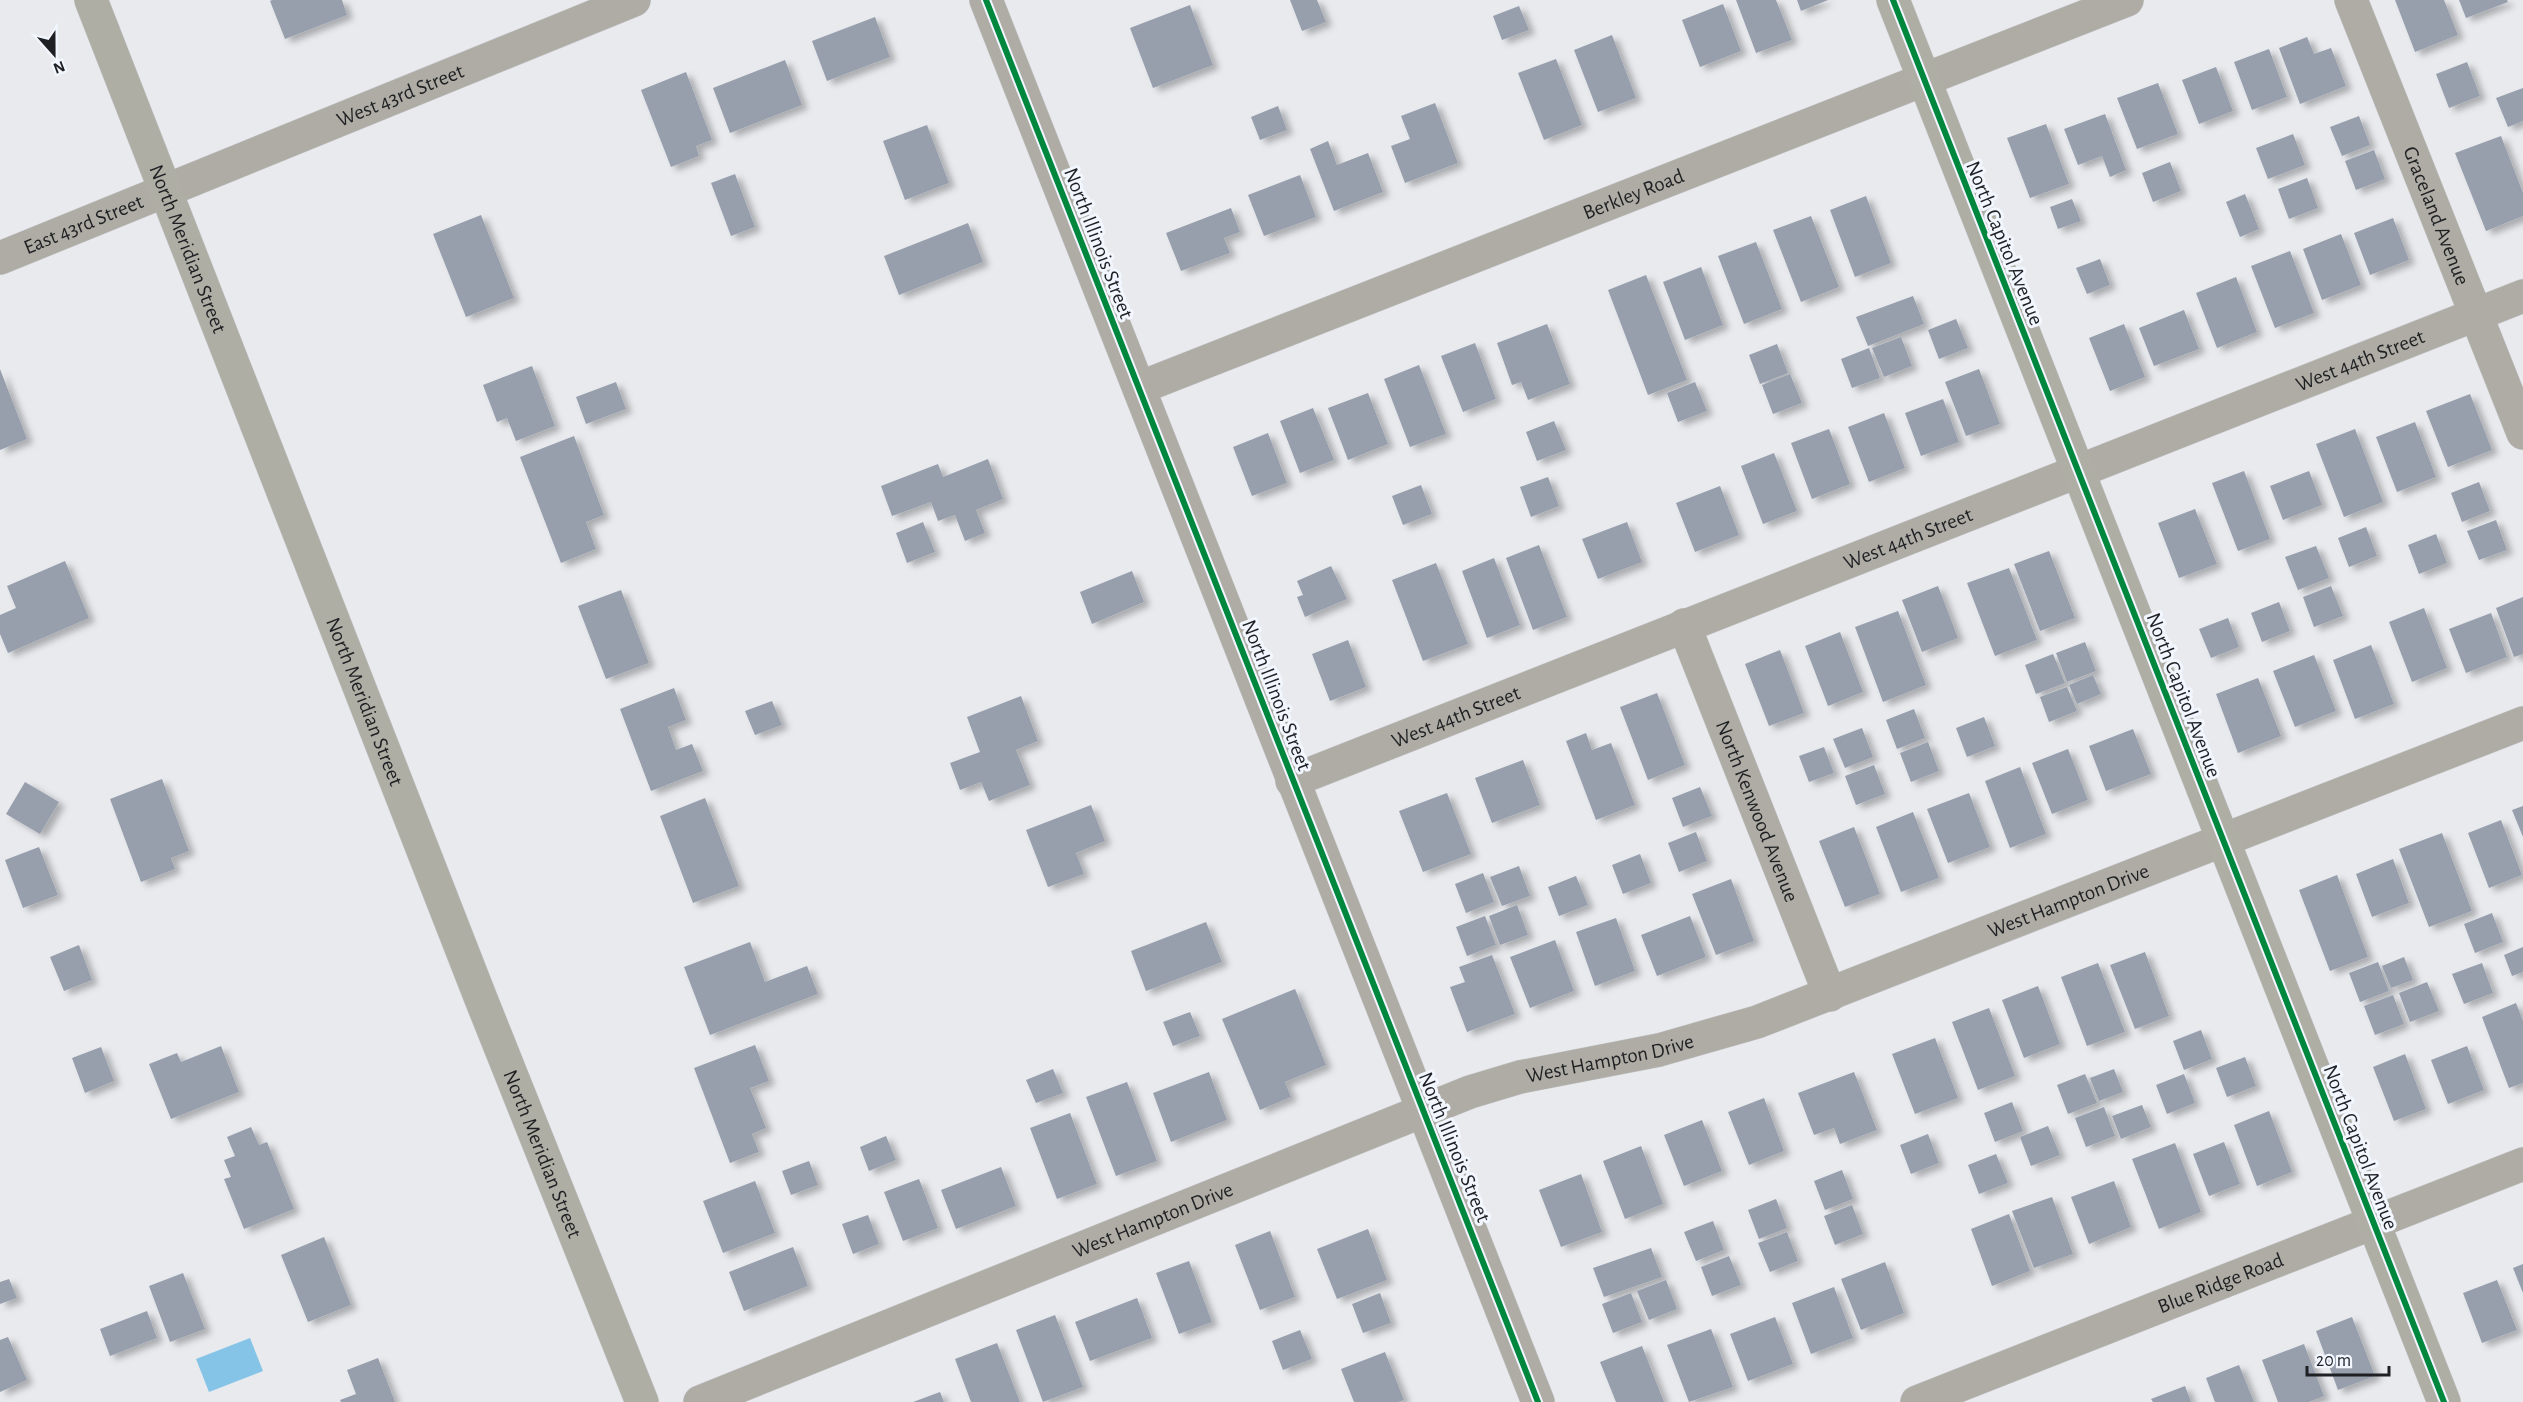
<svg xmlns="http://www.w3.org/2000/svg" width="2523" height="1402" viewBox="0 0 2523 1402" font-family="'Alegreya Sans',sans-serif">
  <defs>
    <filter id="shadow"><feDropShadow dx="6" dy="4" stdDeviation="3" flood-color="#0004"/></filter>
  </defs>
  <rect width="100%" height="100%" fill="#e8eaee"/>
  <path fill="#85c4e7" d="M250,1338l13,33 -54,21 -13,-33z"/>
  <path fill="#979fad" filter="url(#shadow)" d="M272,0h70l5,15 -62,24 -15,-38z
    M1290,0h27l9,22 -24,9z
    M1736,0h40l16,40 -36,13z
    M1797,0h31l-27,11z
    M2395,0h49l14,35 -43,17z
    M2459,0h48l1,2 -42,16z
    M1723,4l18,47 -41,16 -18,-47z
    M1190,5l23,60 -60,23 -23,-60z
    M1519,6l10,24 -27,10 -9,-24z
    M875,17l15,40 -63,24 -15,-40z
    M1612,35l24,63 -38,14 -24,-62z
    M2307,37l7,17 17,-6 15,38 -46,18 -21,-56z
    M2269,49l18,48 -35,13 -18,-48z
    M1556,59l26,66 -38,15 -26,-67z
    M785,60l17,45 -72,28 -17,-45z
    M2467,62l13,34 -31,12 -13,-34z
    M2216,67l17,44 -34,13 -17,-44z
    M686,72l26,68 -16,6 3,10 -28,11 -30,-77z
    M2158,83l20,51 -41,15 -20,-51z
    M2523,88v33l-15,6 -12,-29z
    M1435,103l23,60 -53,20 -14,-37 19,-7 -9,-23z
    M1278,106l9,24 -27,10 -9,-23z
    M2105,114l21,56 -16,7 -8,-21 -24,9 -14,-36z
    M2359,116l11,29 -28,11 -12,-29z
    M2046,124l23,60 -39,14 -23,-60z
    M927,125l22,58 -44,17 -22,-59z
    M2293,134l12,31 -37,14 -12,-31z
    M2501,136l22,57v23l-37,15 -31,-78z
    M1328,141l9,24 31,-12 15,39 -49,19 -24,-62z
    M2374,150l11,29 -29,11 -11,-29z
    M2170,162l11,29 -28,11 -11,-29z
    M735,174l20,53 -24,9 -20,-53z
    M1300,175l16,42 -52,19 -16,-41z
    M2307,178l11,30 -29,11 -11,-30z
    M2245,194l14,35 -19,8 -14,-35z
    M1866,196l25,67 -36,14 -25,-67z
    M2072,199l9,22 -23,8 -8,-22z
    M1231,208l9,24 -16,6 6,15 -49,18 -15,-38z
    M481,215l33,83 -48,19 -33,-83z
    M1811,216l28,71 -38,15 -28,-72z
    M2393,218l16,42 -39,15 -16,-42z
    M968,223l15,39 -84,33 -15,-39z
    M2341,234l20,51 -39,15 -19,-51z
    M1756,242l26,67 -38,15 -26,-68z
    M2290,251l24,62 -39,15 -24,-62z
    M2100,259l10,26 -23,9 -11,-26z
    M1701,267l22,58 -38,15 -22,-58z
    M1646,275l41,105 -39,15 -40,-105z
    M2236,277l21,55 -40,16 -21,-55z
    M1913,296l11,28 -56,22 -12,-29z
    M2184,310l15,39 -45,17 -15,-38z
    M1956,319l12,29 -29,11 -11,-29z
    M1547,324l23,60 -42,16 -7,-18 -9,3 -15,-42z
    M2124,324l21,53 -35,14 -21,-53z
    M1901,337l11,29 -28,11 -12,-29z
    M1475,343l21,56 -33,13 -22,-56z
    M1777,344l11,29 -28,11 -11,-29z
    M1869,348l11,30 -28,10 -11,-29z
    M1419,365l27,69 -36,13 -26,-68z
    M532,366l23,60 -39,15 -9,-23 -10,4 -14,-37z
    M0,369l27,70 -27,11z
    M1979,369l21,55 -34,12 -21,-54z
    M1790,374l12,29 -29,11 -11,-29z
    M616,382l10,27 -40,15 -10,-27z
    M1695,382l12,29 -29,11 -11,-29z
    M1368,393l20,51 -40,16 -20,-52z
    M2470,394l22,56 -44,17 -22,-56z
    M1943,399l16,43 -38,14 -16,-43z
    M1313,408l21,52 -34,13 -20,-52z
    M1884,413l21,55 -36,14 -21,-55z
    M1554,421l12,29 -29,11 -11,-29z
    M2415,422l21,55 -39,15 -21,-55z
    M1829,429l21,55 -38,15 -21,-56z
    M2355,429l28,73 -39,15 -28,-73z
    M1268,433l19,50 -35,13 -19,-49z
    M574,436l30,79 -18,7 10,27 -35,14 -41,-106z
    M1774,453l23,58 -34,13 -22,-58z
    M988,459l15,40 -27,11 9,23 -20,8 -10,-26 -17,6 -7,-19 -39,14 -11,-30 57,-22 5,13z
    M2244,471l26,68 -32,12 -26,-68z
    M2309,471l13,34 -39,15 -13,-34z
    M1548,477l11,29 -28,11 -11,-30z
    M2479,482l11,29 -28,11 -11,-29z
    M1421,485l11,29 -29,11 -11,-29z
    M1720,486l19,49 -44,17 -19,-49z
    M2195,509l22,55 -38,14 -21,-55z
    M2496,520l11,30 -28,10 -12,-29z
    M923,522l12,30 -28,11 -11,-30z
    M1627,522l15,40 -44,17 -16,-40z
    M2366,527l11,29 -28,11 -11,-29z
    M2436,534l11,29 -28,11 -11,-29z
    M1539,545l28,72 -34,13 -27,-72z
    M2316,546l13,32 -31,12 -13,-33z
    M2049,551l26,67 -35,13 -26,-67z
    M1494,558l26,67 -33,13 -25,-67z
    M65,561l24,57 -81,35 -8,-19v-19l16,-7 -9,-22z
    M1436,563l32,81 -45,17 -31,-81z
    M1331,566l16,33 -42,18 -8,-20 6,-2 -6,-14z
    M2009,568l28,72 -42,16 -28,-73z
    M1132,571l12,31 -52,22 -12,-32z
    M1938,586l20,52 -36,14 -20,-52z
    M2331,586l12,30 -29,11 -11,-30z
    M621,590l28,73 -43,16 -28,-73z
    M2523,597v57l-9,3 -18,-49z
    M2279,602l11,29 -28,11 -11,-29z
    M2424,608l23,60 -35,14 -23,-60z
    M1898,611l28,74 -43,17 -28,-75z
    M2491,613l16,44 -41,16 -17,-44z
    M2228,618l11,29 -28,11 -12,-29z
    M1840,632l23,60 -35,14 -23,-60z
    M1348,640l18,47 -36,14 -18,-47z
    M2085,642l11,29 -29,11 -11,-29z
    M2371,645l23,59 -39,15 -22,-59z
    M1780,650l24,63 -35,13 -24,-62z
    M2053,654l12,29 -29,11 -11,-29z
    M2314,655l22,56 -41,16 -22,-56z
    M2093,675l8,19 -24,10 -8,-19z
    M2258,678l23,58 -43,17 -22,-59z
    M2067,687l10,24 -28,11 -9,-25z
    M674,688l12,32 -18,7 8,23 16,-6 11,27 -52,20 -31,-82z
    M1657,693l28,72 -37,15 -28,-73z
    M1021,696l17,45 -22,9 14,35 -41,16 -8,-19 -21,8 -10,-27 30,-11 -13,-35z
    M772,701l10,24 -27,10 -10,-24z
    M1914,709l11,29 -28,11 -11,-29z
    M1984,717l11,29 -28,11 -11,-29z
    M1862,728l11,29 -28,11 -12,-29z
    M2133,729l18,45 -45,17 -17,-45z
    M1586,733l6,17 19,-7 24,62 -39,15 -30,-79z
    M1928,742l11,29 -28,11 -11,-29z
    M1824,747l10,26 -25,9 -10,-26z
    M2068,749l20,51 -36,14 -20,-51z
    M1523,760l17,45 -48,18 -17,-45z
    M1874,765l11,29 -29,11 -11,-29z
    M2020,767l26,67 -36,14 -25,-67z
    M162,779l27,72 -18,7 4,11 -34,13 -31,-83z
    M25,782l34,20 -19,32 -34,-20z
    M1700,787l12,29 -29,11 -11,-29z
    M1447,793l24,61 -48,18 -24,-61z
    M1969,793l21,54 -42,16 -21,-54z
    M705,798l34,88 -46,17 -33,-87z
    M1091,805l14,36 -29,12 8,21 -36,13 -22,-57z
    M2523,806v31l-11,-27z
    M1913,812l26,66 -38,14 -25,-65z
    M2501,820l21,55 -33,13 -21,-55z
    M1854,827l26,67 -35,13 -26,-66z
    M1696,832l11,29 -28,11 -11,-29z
    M2442,833l30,78 -43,16 -30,-78z
    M39,847l19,48 -35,13 -18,-48z
    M1640,854l11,29 -28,11 -11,-29z
    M2393,859l16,44 -37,14 -16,-43z
    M1519,866l11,30 -28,10 -12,-29z
    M1483,873l11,29 -28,11 -11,-29z
    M2337,875l31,82 -38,14 -31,-81z
    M1576,876l12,29 -29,11 -11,-29z
    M1731,879l23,62 -38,14 -24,-61z
    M1517,905l11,30 -28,10 -11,-29z
    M2492,913l11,29 -28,11 -11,-29z
    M1485,916l11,29 -29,11 -11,-29z
    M1690,916l16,41 -49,19 -16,-41z
    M1616,918l19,53 -40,15 -19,-54z
    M1206,922l16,40 -76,29 -15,-40z
    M1555,940l19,51 -44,17 -20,-51z
    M750,942l15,40 42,-16 11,28 -108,41 -26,-68z
    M79,945l13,35 -28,11 -14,-34z
    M2523,947v25l-11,4 -8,-21z
    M2145,952l24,64 -34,13 -25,-64z
    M1492,955l23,59 -48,18 -17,-45 15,-5 -6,-15z
    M2404,957l9,23 -22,8 -9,-22z
    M2378,962l11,29 -29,11 -11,-29z
    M2098,963l27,69 -38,14 -26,-69z
    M2482,963l11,30 -29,11 -12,-30z
    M2427,982l12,29 -29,11 -11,-29z
    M2038,986l22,58 -36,14 -22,-58z
    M1295,989l31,76 -41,17 6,15 -31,13 -38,-91z
    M2393,995l11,29 -29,11 -11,-29z
    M2516,1003l7,18v62l-14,5 -27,-71z
    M1989,1008l26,68 -37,14 -26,-68z
    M1190,1012l10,24 -27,10 -10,-24z
    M2201,1030l11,29 -28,11 -11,-29z
    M1935,1038l23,60 -43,16 -23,-60z
    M755,1045l14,36 -19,7 16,40 -14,6 7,18 -29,11 -36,-95z
    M221,1046l18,46 -68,27 -22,-55 28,-11 4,9z
    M2467,1046l17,44 -36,14 -17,-44z
    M101,1047l13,34 -29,12 -13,-35z
    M2405,1054l21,55 -32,12 -21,-54z
    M2245,1057l11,29 -29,11 -11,-29z
    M1053,1069l10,24 -27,10 -10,-23z
    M2114,1069l9,23 -24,9 -9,-23z
    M1209,1072l18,48 -56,22 -18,-49z
    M1854,1072l23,58 -37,14 -6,-16 -20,7 -16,-42z
    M2085,1074l12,29 -29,11 -11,-29z
    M2184,1074l11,29 -28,11 -11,-29z
    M1127,1082l30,79 -41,15 -30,-79z
    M1764,1098l20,53 -35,14 -21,-53z
    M2012,1102l11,29 -28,11 -11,-29z
    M2142,1105l9,22 -30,12 -9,-23z
    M2104,1107l11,29 -29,11 -11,-29z
    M2269,1111l23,61 -35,14 -23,-61z
    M1070,1113l27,71 -40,15 -27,-71z
    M1702,1120l20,51 -38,15 -20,-51z
    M2048,1126l12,29 -29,11 -11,-29z
    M251,1127l8,18 8,-3 27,67 -50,20 -20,-50 7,-2 -7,-17 11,-4 -8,-19z
    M1928,1134l11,29 -28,11 -11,-29z
    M886,1136l10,24 -27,11 -9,-24z
    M2224,1142l16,42 -31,12 -16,-42z
    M2175,1143l26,69 -42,17 -27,-70z
    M1641,1146l22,58 -38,15 -22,-58z
    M1996,1154l12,29 -29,11 -11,-29z
    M809,1161l9,24 -27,10 -9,-24z
    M1001,1167l15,39 -60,23 -15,-39z
    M1842,1170l11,29 -28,11 -11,-29z
    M1581,1174l21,58 -41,15 -22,-57z
    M919,1179l19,49 -35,13 -19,-49z
    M755,1181l20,52 -52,20 -20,-52z
    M2114,1181l17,46 -42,17 -18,-47z
    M2052,1197l21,57 -39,14 -22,-57z
    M1776,1199l11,29 -28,11 -11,-29z
    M1852,1205l11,29 -28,11 -11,-29z
    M2009,1214l21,57 -38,15 -21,-57z
    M868,1215l11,29 -26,10 -11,-30z
    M1713,1221l11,29 -28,11 -12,-29z
    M1368,1229l19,51 -50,19 -20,-50z
    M1270,1231l25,66 -35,13 -25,-65z
    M1787,1232l11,29 -28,11 -12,-29z
    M324,1237l27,68 -43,17 -27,-67z
    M793,1247l15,39 -64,25 -15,-39z
    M1651,1248l11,29 -58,20 -11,-29z
    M1729,1256l12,29 -29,11 -11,-29z
    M1189,1261l23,61 -33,12 -23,-61z
    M1885,1262l19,51 -43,17 -20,-51z
    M2523,1264v29l-10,-25z
    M183,1273l22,56 -35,13 -21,-56z
    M9,1279l8,19 -17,6v-22z
    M1666,1280l11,29 -28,11 -12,-29z
    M2497,1280l20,50 -35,13 -19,-50z
    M1834,1287l19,51 -42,16 -19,-51z
    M1380,1293l11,30 -28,10 -11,-29z
    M1631,1293l11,29 -29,11 -11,-29z
    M1137,1298l15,40 -62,23 -15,-39z
    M147,1311l10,27 -47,18 -10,-27z
    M1055,1315l28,72 -40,15 -27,-72z
    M1775,1317l18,47 -45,17 -18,-47z
    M2352,1317l23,59 -37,14 -22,-59z
    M1711,1329l22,58 -44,15 -22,-57z
    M1300,1330l12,29 -29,11 -11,-29z
    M8,1337l19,43 -27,12v-52z
    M997,1343l23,59h-49l-16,-43z
    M2304,1344l20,52 -15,6h-31l-16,-42z
    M1642,1346l22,56h-48l-16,-40z
    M1385,1352l19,48 -6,2h-44l-13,-33z
    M378,1358l17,44h-54l-1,-2 16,-6 -9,-24z
    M2239,1365l15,37h-39l-9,-24z
    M2185,1386l6,16h-38l-2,-3z
    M940,1392l4,10h-31z"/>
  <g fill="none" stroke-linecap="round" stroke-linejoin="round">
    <defs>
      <g id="minor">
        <path d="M986,0l552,1402"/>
        <path id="s1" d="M2351,0l172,433"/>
        <path id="s2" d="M0,258l634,-258"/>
        <path id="s3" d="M1139,388l988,-388"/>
        <path id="s4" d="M1684,625l146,370"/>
        <path id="s5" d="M1292,781l1231,-485"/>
        <path id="s6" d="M700,1402l770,-310 50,-15 139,-27 98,-28 766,-299"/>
        <path id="s7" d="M1917,1402l606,-238"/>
      </g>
      <g id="major">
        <path id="s8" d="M91,0l390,999 161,403"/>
        <path d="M1893,0l551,1402"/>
      </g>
    </defs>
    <use href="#minor" stroke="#c4c6c9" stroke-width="34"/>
    <use href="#major" stroke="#c4c6c9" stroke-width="34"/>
    <use href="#minor" stroke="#aeaca4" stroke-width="33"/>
    <use href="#major" stroke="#afaea5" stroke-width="33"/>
    <defs>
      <path id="cycleway" d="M986,0l552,1402
        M1893,0l551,1402"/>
    </defs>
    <use href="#cycleway" stroke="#f2f6fe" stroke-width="10"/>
    <use href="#cycleway" stroke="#00873e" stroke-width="6"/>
  </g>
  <g text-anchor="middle" stroke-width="6" stroke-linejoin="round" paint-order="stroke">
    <g font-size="21" fill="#1e2023" stroke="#f2f6fe">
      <text dy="7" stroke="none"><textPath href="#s2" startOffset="432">West 43rd Street</textPath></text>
      <text dy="7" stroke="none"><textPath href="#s3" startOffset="531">Berkley Road</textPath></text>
      <text dy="7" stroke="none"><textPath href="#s1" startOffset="232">Graceland Avenue</textPath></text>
      <text dy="7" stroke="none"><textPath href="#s2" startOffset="90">East 43rd Street</textPath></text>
      <text transform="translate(1099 243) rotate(69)" y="7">North Illinois Street</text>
      <text transform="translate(2005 243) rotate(68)" y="7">North Capitol Avenue</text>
      <text dy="7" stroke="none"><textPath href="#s8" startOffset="267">North Meridian Street</textPath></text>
      <text dy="7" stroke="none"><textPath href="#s5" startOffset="1148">West 44th Street</textPath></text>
      <text dy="7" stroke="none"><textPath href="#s5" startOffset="662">West 44th Street</textPath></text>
      <text transform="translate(1277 695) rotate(69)" y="7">North Illinois Street</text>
      <text transform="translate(2184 695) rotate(69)" y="7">North Capitol Avenue</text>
      <text dy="7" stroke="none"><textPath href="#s8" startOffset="753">North Meridian Street</textPath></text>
      <text dy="7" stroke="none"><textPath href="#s5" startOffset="176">West 44th Street</textPath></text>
      <text dy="7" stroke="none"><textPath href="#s4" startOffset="200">North Kenwood Avenue</textPath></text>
      <text dy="7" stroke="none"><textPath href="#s6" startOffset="1460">West Hampton Drive</textPath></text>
      <text dy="7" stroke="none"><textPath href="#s6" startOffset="974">West Hampton Drive</textPath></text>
      <text transform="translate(1455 1147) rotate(68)" y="7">North Illinois Street</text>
      <text transform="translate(2361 1147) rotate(69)" y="7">North Capitol Avenue</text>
      <text dy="7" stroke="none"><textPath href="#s8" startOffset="1239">North Meridian Street</textPath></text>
      <text dy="7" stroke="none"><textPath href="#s6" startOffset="488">West Hampton Drive</textPath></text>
      <text dy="7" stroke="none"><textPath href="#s7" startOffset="326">Blue Ridge Road</textPath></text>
    </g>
  </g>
  <g transform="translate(54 54) rotate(159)" stroke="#f2f6fe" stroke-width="4.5" paint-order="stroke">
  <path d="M0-4.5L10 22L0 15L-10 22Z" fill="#1e2023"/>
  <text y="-9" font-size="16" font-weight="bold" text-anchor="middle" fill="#1e2023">N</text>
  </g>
  <path d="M2307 1366v9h82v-9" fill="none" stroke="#1e2023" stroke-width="3"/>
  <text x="2316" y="1366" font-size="18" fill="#1e2023" stroke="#f2f6fe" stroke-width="4.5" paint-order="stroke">20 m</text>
</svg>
